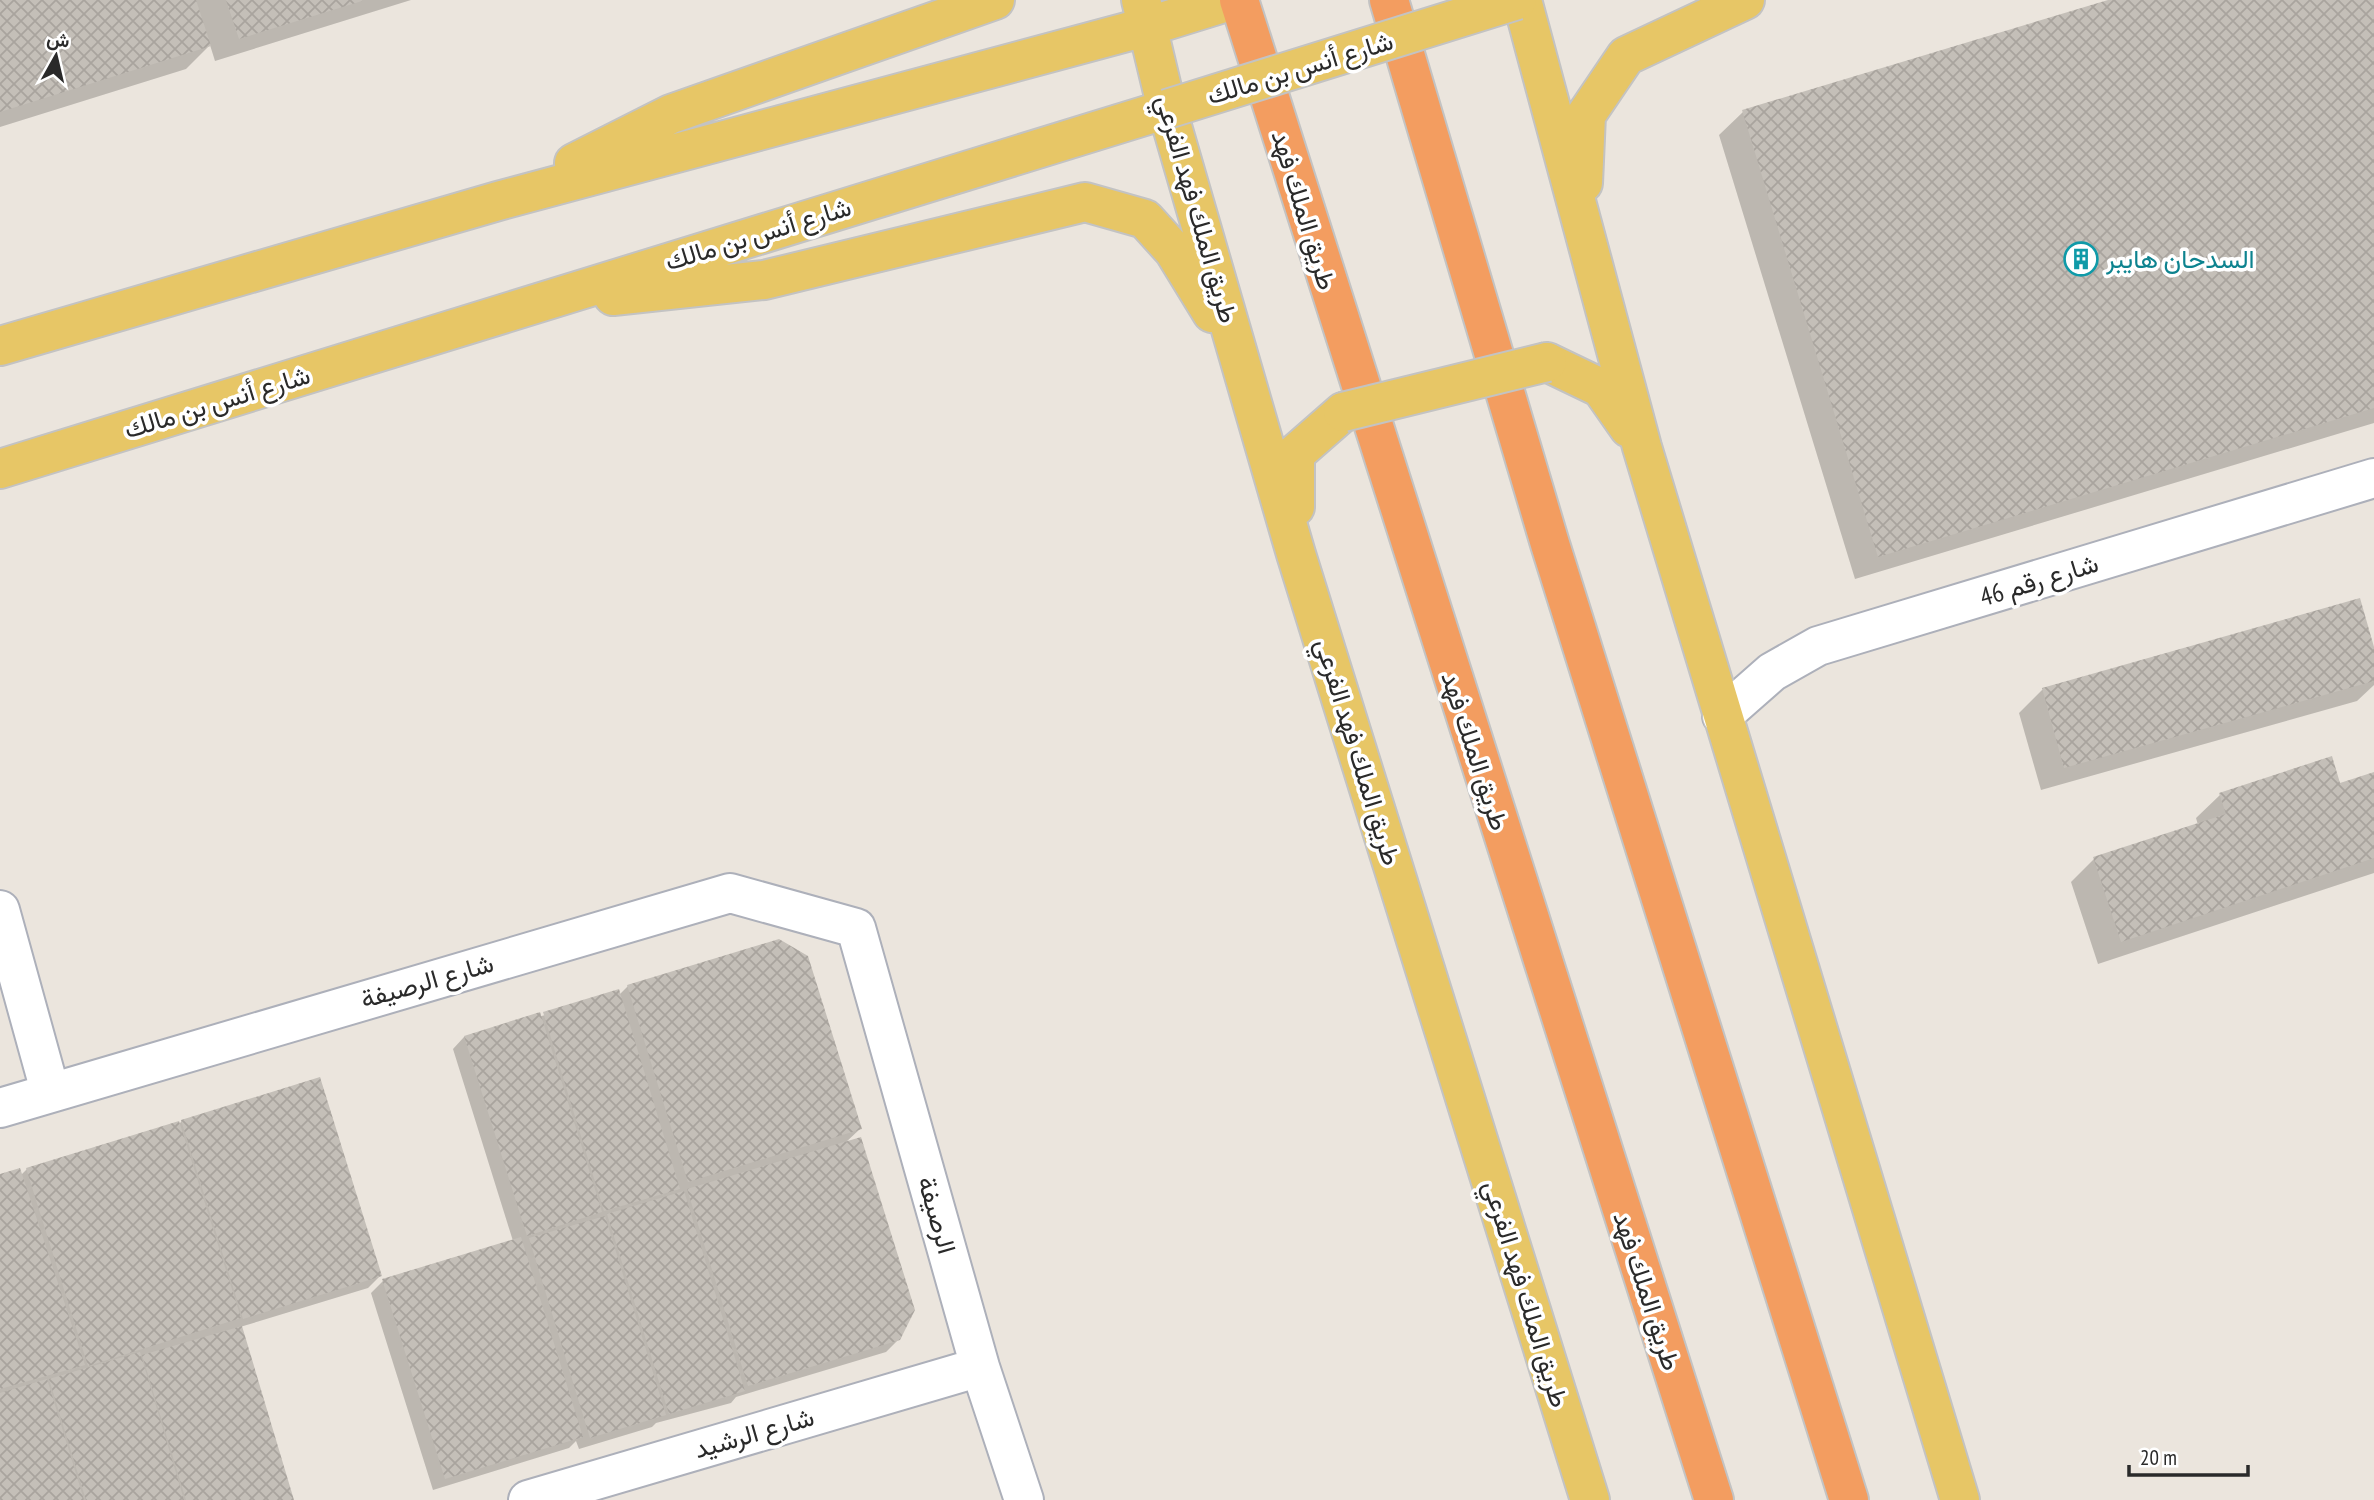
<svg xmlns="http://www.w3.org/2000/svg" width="2374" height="1500" viewBox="0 0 2374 1500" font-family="'PT Sans Narrow',Vazirmatn,sans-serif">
  <defs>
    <pattern id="building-cross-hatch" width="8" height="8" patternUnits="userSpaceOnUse" patternTransform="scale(1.75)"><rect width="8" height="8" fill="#c4bfb8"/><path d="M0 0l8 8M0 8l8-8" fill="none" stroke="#a9a49e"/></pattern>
  </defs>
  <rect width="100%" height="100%" fill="#ebe5dd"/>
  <path fill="#0003" d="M0,0h411l-196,61 -5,-16 -24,24 -186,58z
    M2114,0h260v423l-519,156 -136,-444 24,-23z
    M2374,653v32l-17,16 -316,89 -22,-77 24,-24z
    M2374,773v100l-276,91 -27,-82 23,-23 104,-34 -2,-7 24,-23 119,-10z
    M628,986l232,143 -15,14 54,196 -13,13 -150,45 -5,6 -75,20 -4,4 -73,22 -3,-8 -7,7 -136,42 -62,-197 12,-12 130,-40 -60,-192 11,-12 155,-42z
    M182,1121l198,155 -12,12 -128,39 53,173h-293v-324l21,-1 6,-6 151,-44z"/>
  <path fill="url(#building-cross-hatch)" d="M0,0h196l15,46 -211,66z
    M226,0h136v1l-123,38z
    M2108,0h266v408l-496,149 -136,-447z
    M2360,598l14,49v34l-310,87 -22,-80z
    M2332,756l8,27 34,-11v86l-253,84 -28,-85 133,-43 -7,-21z
    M779,939l29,17 54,173 -174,53 -61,-197z
    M619,989l61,200 -76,22 -61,-199z
    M540,1012l62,200 -75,24 -63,-200z
    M320,1077l62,199 -139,43 -62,-199z
    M179,1121l62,197 -153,48 -62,-198z
    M861,1137l54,173 -15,30 -152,46 -61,-197z
    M20,1168l65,197 -85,24v-215z
    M684,1191l61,200 -76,23 -62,-200z
    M605,1216l61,199 -76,23 -61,-200z
    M521,1237l62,200 -138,42 -63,-200z
    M242,1326l52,174h-108l-44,-145z
    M140,1352l44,148h-98l-37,-121z
    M47,1379l37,121h-84v-107z"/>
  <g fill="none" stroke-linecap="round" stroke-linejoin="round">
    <defs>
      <path id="minor" d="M1722,716l50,-44 46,-26 556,-168
        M0,910l50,181
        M0,1108l730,-215 126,35 124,439 44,133
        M528,1500l452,-133"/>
      <path id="major" d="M1141,0l26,109 129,445 294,946
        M1522,0l120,447 318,1053
        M574,163l97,-49 324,-114
        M1583,183l3,-68 40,-59 119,-56
        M613,296l151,-16 321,-78 60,17 29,32 38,62
        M0,346l498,-145 651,-175 84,-26
        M1547,362l54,26 28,40
        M0,469l1167,-360
        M1295,507v-53l48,-42"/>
      <path id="highway" d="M1239,0l475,1500
        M1389,0l161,544 299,956"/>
    </defs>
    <use href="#minor" stroke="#adb0ba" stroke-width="42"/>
    <use href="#major" stroke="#c3c3c3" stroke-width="42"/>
    <use href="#highway" stroke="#c3c3c3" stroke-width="42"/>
    <use href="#minor" stroke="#fff" stroke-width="38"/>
    <use href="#major" stroke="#e7c666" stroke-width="38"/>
    <use href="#highway" stroke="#f39d60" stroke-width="38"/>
    <defs>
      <path id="major-bridge" d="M1167,109l350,-109
        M1343,412l204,-50"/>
    </defs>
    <use href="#major-bridge" stroke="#c3c3c3" stroke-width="42" stroke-linecap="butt"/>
    <use href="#major-bridge" stroke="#e7c666" stroke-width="38"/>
  </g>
  <defs>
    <symbol id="building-ring" viewBox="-11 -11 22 22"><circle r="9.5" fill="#fff" stroke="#0f9aa8" stroke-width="1.5"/><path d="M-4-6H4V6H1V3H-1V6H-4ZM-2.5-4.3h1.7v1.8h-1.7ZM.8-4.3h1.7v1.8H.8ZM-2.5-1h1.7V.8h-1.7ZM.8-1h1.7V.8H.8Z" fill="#0f9aa8"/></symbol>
  </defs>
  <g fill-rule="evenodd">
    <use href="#building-ring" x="2062" y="240" width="38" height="38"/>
  </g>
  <g text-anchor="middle" stroke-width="7" stroke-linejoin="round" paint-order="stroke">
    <g font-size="26" fill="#2a2a2a" stroke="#fff">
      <text transform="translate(1300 68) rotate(-17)" y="9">شارع أنس بن مالك</text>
      <text transform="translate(1197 209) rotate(74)" y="9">طريق الملك فهد الفرعي</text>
      <text transform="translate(1304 210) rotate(73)" y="9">طريق الملك فهد</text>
      <text transform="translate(758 234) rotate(-17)" y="9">شارع أنس بن مالك</text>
      <text transform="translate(217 402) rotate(-17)" y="9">شارع أنس بن مالك</text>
      <text transform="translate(2039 580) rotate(-17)" y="9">شارع رقم 46</text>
      <text transform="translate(1475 751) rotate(72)" y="9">طريق الملك فهد</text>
      <text transform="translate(1358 752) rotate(73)" y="9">طريق الملك فهد الفرعي</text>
      <text transform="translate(427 981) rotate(-16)" y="9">شارع الرصيفة</text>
      <text transform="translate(937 1215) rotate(74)" y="9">الرصيفة</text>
      <text transform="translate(1647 1291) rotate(72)" y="9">طريق الملك فهد</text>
      <text transform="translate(1526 1294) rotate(73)" y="9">طريق الملك فهد الفرعي</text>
      <text transform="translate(754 1433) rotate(-16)" y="9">شارع الرشيد</text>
    </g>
    <g font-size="26" fill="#0d838f" stroke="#fff" text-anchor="start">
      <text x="2106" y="268">السدحان هايبر</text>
    </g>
  </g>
  <g transform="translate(56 56) rotate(8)" stroke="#ffffff" stroke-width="5" paint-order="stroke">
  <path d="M0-5L12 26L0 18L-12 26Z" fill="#2a2a2a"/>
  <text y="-10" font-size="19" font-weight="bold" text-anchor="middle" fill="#2a2a2a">ش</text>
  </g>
  <path d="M2129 1465v10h119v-10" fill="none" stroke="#2a2a2a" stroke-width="3.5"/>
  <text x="2140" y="1465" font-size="21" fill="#2a2a2a" stroke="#ffffff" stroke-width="5" paint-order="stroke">20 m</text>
</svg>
